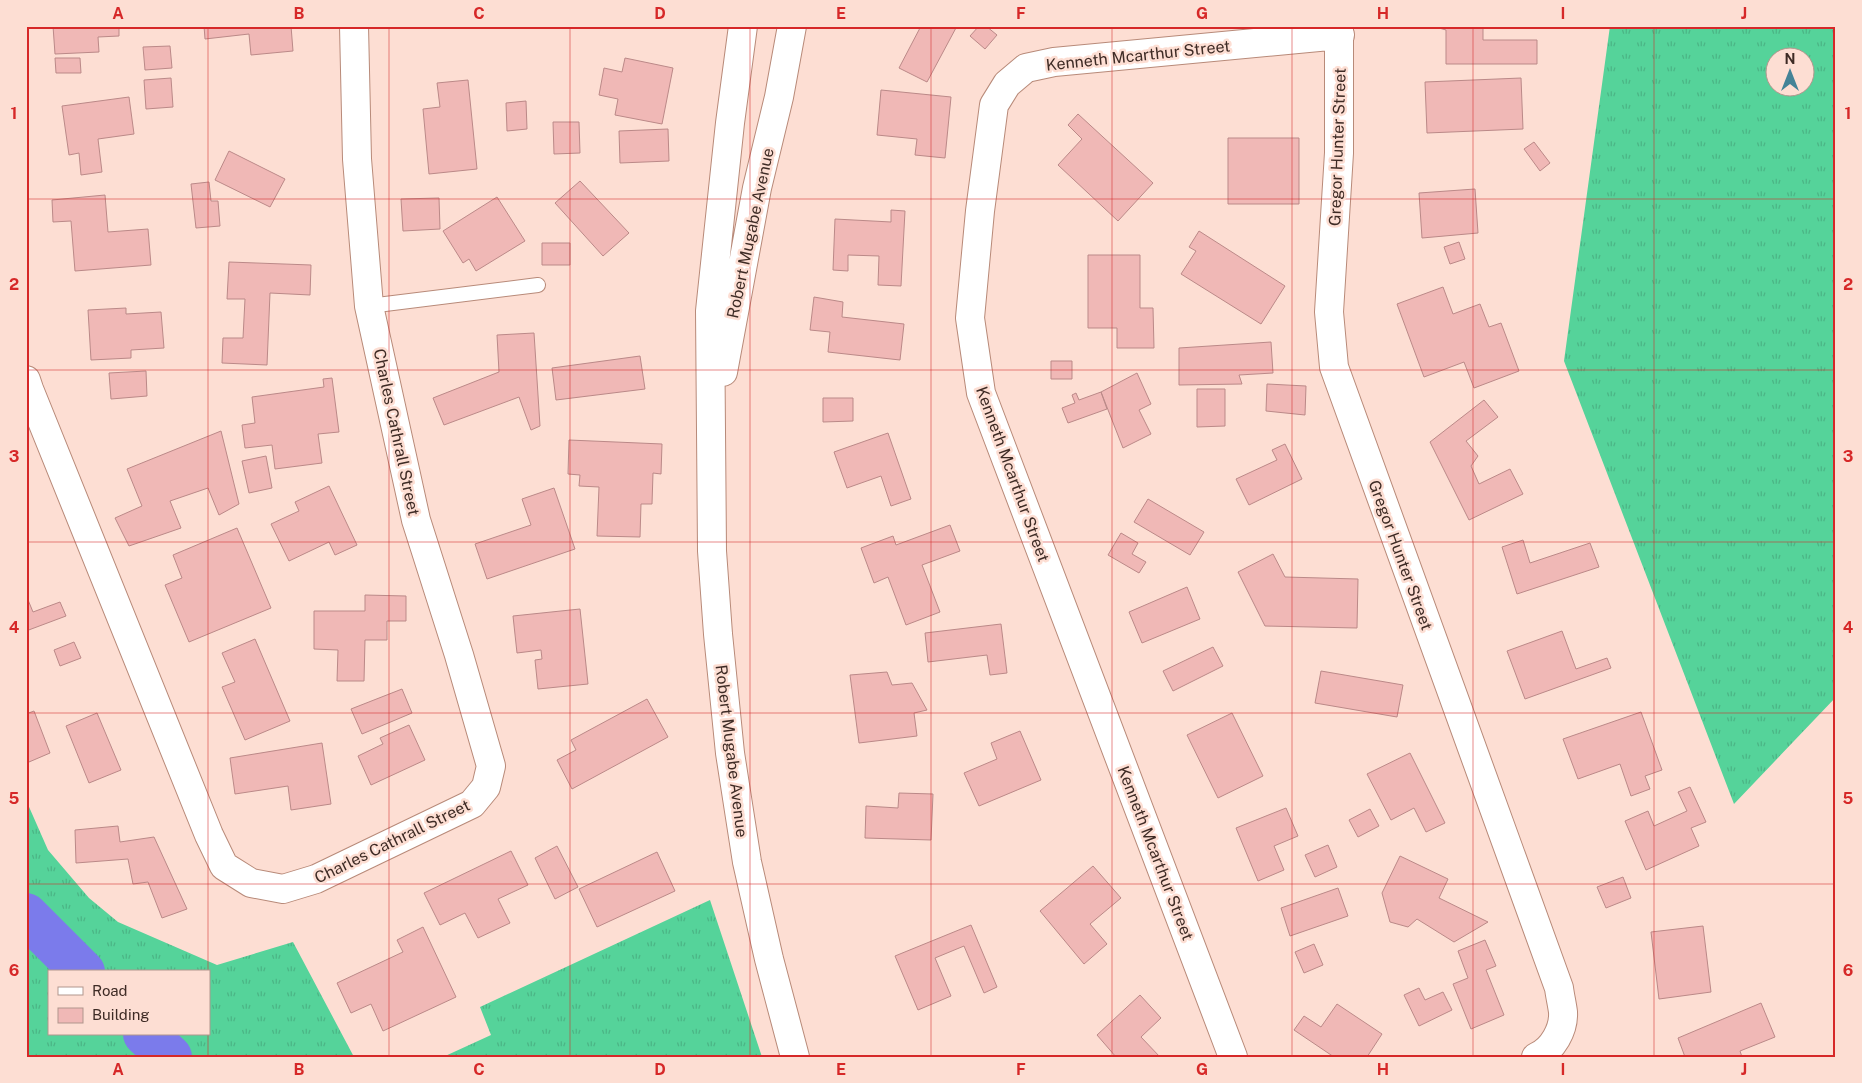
<svg xmlns="http://www.w3.org/2000/svg" width="1862" height="1083" viewBox="0 0 1862 1083" font-family="'Public Sans',sans-serif">
  <defs>
    <pattern id="grass-tufts" width="24" height="20" patternUnits="userSpaceOnUse" patternTransform="scale(1.25)"><rect width="24" height="20" fill="#55d39a"/><path d="M3 7l-1-3M5 7V3M7 7l1-3M15 17l-1-3M17 17v-4M19 17l1-3" fill="none" stroke="#4bb585"/></pattern>
  </defs>
  <rect width="100%" height="100%" fill="#fdded3"/>
  <path fill="url(#grass-tufts)" fill-rule="evenodd" d="M1610,26h226v671l-102,107 -170,-443zM1774,58h30v30h-30z
    M26,800l22,50 41,48 29,24 99,43 76,-23 61,115h-328zM49,972h160v62h-160z
    M710,900l52,157h-319l48,-22 -11,-28z"/>
  <g fill="none" stroke-linecap="round" stroke-linejoin="round">
    <path stroke="#7b7beb" stroke-width="44" d="M26,915l57,57
      M145,1034l25,23"/>
  </g>
  <path fill="#f0b8b6" stroke="#bb8988" d="M53,26h66v10l-21,1 1,15 -44,2z
    M204,26h87l2,25 -42,4 -2,-21 -44,5z
    M496,26h35v1l-35,1z
    M921,26h36l-30,56 -28,-14z
    M979,26h7l11,9 -12,14 -15,-13z
    M1432,26h51v14h54v24h-91v-34z
    M170,46l2,22 -27,2 -2,-23z
    M55,58h25l1,15h-25z
    M625,58l48,10 -11,56 -47,-9 3,-16 -19,-4 5,-27 18,4z
    M171,78l2,29 -27,2 -2,-29z
    M1521,78l2,51 -96,4 -2,-51z
    M468,80l9,89 -48,5 -6,-65 17,-2 -3,-24z
    M881,90l70,7 -6,61 -30,-3 2,-16 -40,-4z
    M129,97l5,37 -36,5 4,33 -21,3 -2,-22 -10,2 -7,-49z
    M526,101l1,28 -20,2 -1,-28z
    M1078,114l75,69 -35,38 -60,-56 24,-26 -14,-14z
    M553,122h26l1,31 -26,1z
    M668,129l1,32 -49,2 -1,-32z
    M1228,138h71v66h-71z
    M1534,142l16,21 -10,8 -16,-22z
    M229,151l56,28 -15,28 -55,-27z
    M580,181l49,52 -26,23 -48,-53z
    M209,182l2,19h7l2,25 -24,2 -5,-44z
    M1475,189l3,44 -56,5 -3,-45z
    M105,195l3,37 40,-3 3,36 -76,6 -4,-50 -18,1 -1,-22z
    M497,197l28,44 -49,30 -7,-12 -6,4 -20,-32z
    M439,198l1,31 -37,2 -2,-32z
    M891,210l14,1 -4,75 -23,-1 1,-29 -31,-1v16l-15,-1 2,-51 56,3z
    M1199,231l86,55 -24,38 -80,-50 15,-23 -7,-4z
    M1459,242l6,17 -15,5 -6,-17z
    M542,243h28v22h-28z
    M1088,255h52v53h13l1,40h-37v-20h-29z
    M229,262l82,3 -1,30 -40,-2 -3,72 -45,-2 1,-25h20l2,-39h-18z
    M1443,287l10,27 27,-10 9,23 12,-4 18,48 -45,17 -10,-26 -40,15 -27,-73z
    M814,297l29,5 -1,15 62,7 -4,36 -72,-8 2,-20 -20,-2z
    M126,308v6l35,-2 3,36 -33,2v8l-40,2 -3,-50z
    M534,333l6,93 -9,4 -12,-33 -75,28 -11,-27 66,-26 -2,-37z
    M1271,342l2,31 -34,2 3,9 -63,1v-37z
    M640,356l5,33 -89,11 -4,-32z
    M1051,361h21v18h-21z
    M146,371l1,25 -36,3 -2,-26z
    M1137,373l14,31 -12,6 12,24 -28,14 -22,-56z
    M332,378l7,54 -21,2 4,29 -47,6 -3,-24 -27,3 -3,-23 13,-2 -3,-26 72,-10 -1,-8z
    M1267,384l39,2 -1,29 -39,-4z
    M1197,389h28v37l-28,1z
    M1101,392l6,17 -39,14 -6,-15 13,-5 -3,-8 4,-2 3,7z
    M823,398h30v23l-30,1z
    M1484,400l14,17 -32,24 12,15 -7,10 8,18 31,-15 13,25 -54,26 -39,-78z
    M221,431l18,73 -20,11 -11,-27 -38,13 11,27 -52,18 -14,-28 27,-12 -15,-37z
    M888,433l23,66 -20,7 -10,-30 -34,12 -13,-36z
    M569,440l93,4 -1,30 -8,-1 -1,31h-11l-1,33 -43,-1 2,-49 -20,-1 1,-11 -12,-1z
    M1285,444l17,35 -53,26 -13,-26 41,-19 -5,-10z
    M266,456l6,32 -23,5 -7,-32z
    M329,486l28,59 -22,10 -6,-13 -40,19 -18,-37 28,-13 -4,-9z
    M554,488l21,61 -88,30 -12,-35 56,-19 -9,-26z
    M1148,499l56,33 -14,23 -56,-33z
    M950,525l10,26 -38,14 18,47 -34,13 -18,-48 -14,6 -13,-35 32,-12 3,9z
    M237,528l34,80 -82,34 -24,-57 17,-7 -9,-23z
    M1121,533l17,10 -6,11 14,8 -7,11 -31,-18z
    M1523,540l7,23 60,-20 9,24 -82,27 -15,-47z
    M1273,554l12,23 73,2 -1,49 -92,-2 -27,-54z
    M1187,587l13,32 -58,24 -13,-31z
    M26,595l7,17 27,-10 6,14 -40,15z
    M365,595l41,1v25h-19v19h-22l-1,41h-27l1,-31 -24,-1v-38h51z
    M580,609l8,75 -50,5 -3,-29 7,-1 -1,-9 -24,3 -4,-37z
    M1001,624l6,49 -17,2 -3,-20 -59,7 -3,-29z
    M1562,631l14,38 31,-11 4,10 -86,31 -18,-48z
    M255,639l35,82 -45,19 -23,-53 13,-5 -13,-29z
    M74,642l7,16 -21,8 -6,-16z
    M1213,647l10,19 -50,25 -10,-20z
    M1321,671l82,14 -6,32 -82,-14z
    M887,672l5,13 20,-2 15,27 -13,3 3,23 -58,7 -9,-68z
    M402,689l10,24 -50,21 -11,-25z
    M647,699l21,38 -96,52 -15,-29 19,-10 -5,-10z
    M34,711l16,42 -21,9 -3,-6v-42z
    M1641,712l21,58 -17,6 5,13 -19,7 -11,-32 -42,15 -15,-40z
    M97,713l24,57 -32,13 -23,-57z
    M1232,713l31,63 -45,22 -31,-63z
    M409,725l16,35 -54,25 -13,-29 25,-12 -3,-6z
    M1020,731l21,49 -62,26 -15,-33 33,-14 -6,-16z
    M322,743l9,61 -40,6 -3,-24 -53,8 -5,-36z
    M1410,753l35,70 -19,9 -12,-24 -23,12 -24,-46z
    M1690,787l16,35 -15,6 8,18 -53,24 -21,-49 23,-10 6,15 33,-15 -9,-19z
    M899,793l34,1 -2,46 -66,-2 1,-32 32,2z
    M1286,808l12,28 -24,10 10,24 -26,11 -22,-53z
    M1370,809l9,17 -21,11 -9,-17z
    M118,826l2,16 34,-5 33,72 -25,9 -14,-36 -15,2 -5,-25 -52,4 -1,-33z
    M1328,845l9,22 -22,10 -10,-22z
    M557,846l21,41 -23,12 -20,-41z
    M511,851l17,34 -30,14 12,24 -32,15 -13,-25 -25,12 -16,-32z
    M657,852l18,39 -78,36 -18,-38z
    M1400,856l48,23 -9,19 49,24 -34,20 -37,-23 -9,8 -18,-5 -8,-29z
    M1093,866l28,32 -31,26 17,20 -23,20 -44,-53z
    M1623,877l8,21 -25,10 -9,-21z
    M1338,888l10,28 -58,20 -9,-28z
    M971,925l26,62 -13,6 -20,-47 -29,12 16,38 -33,14 -23,-54z
    M1703,926l8,66 -52,7 -8,-67z
    M423,927l33,70 -73,34 -12,-27 -20,9 -14,-30 66,-31 -6,-12z
    M1485,940l11,26 -10,4 18,45 -33,14 -18,-45 15,-6 -10,-27z
    M1314,944l9,21 -19,8 -9,-21z
    M1419,988l6,12 18,-8 9,18 -33,16 -15,-31z
    M1140,995l21,23 -20,19 19,20h-44l-19,-22z
    M1761,1003l14,34 -35,14 2,6h-57l-7,-19z
    M1337,1004l45,30 -15,23h-33l-40,-27 10,-14 17,11z"/>
  <g fill="none" stroke-linecap="round" stroke-linejoin="round">
    <defs>
      <path id="lane" d="M369,306l169,-21"/>
      <path id="street" d="M1339,26v127l-10,159 5,55 225,621c1,8 3,16 4,24 1,17 -10,38 -27,45
        M26,380l3,9 180,446 15,31 27,17 32,6 33,-10 156,-75 14,-17 5,-21 -32,-111 -43,-135 -47,-214 -12,-147 -3,-133
        M1233,1057l-252,-664 -11,-75 10,-107 14,-106 13,-21 19,-16 28,-6 286,-27"/>
      <path id="secondary" d="M743,26l-13,97 -20,188 2,240 6,83 12,119 17,109 22,97 26,98
        M723,372l34,-184 22,-91 13,-71"/>
    </defs>
    <use href="#lane" stroke="#b88a79" stroke-width="16"/>
    <use href="#street" stroke="#b88a79" stroke-width="30"/>
    <use href="#secondary" stroke="#b88a79" stroke-width="30"/>
    <use href="#lane" stroke="#fff" stroke-width="14"/>
    <use href="#street" stroke="#fff" stroke-width="28"/>
    <use href="#secondary" stroke="#fff" stroke-width="28"/>
  </g>
  <path fill="none" stroke="#d62828" stroke-width="1" stroke-opacity="0.55" d="M208,26v946M389,26v1031M570,26v1031M750,26v1031M931,26v1031M1112,26v1031M1292,26v1031M1473,26v1031M1654,26v1031M26,199h1810M26,370h1810M26,542h1810M26,713h1810M26,884h1810M208,1034v23"/>
  <g text-anchor="middle" stroke-width="5" stroke-linejoin="round" paint-order="stroke">
    <g font-size="16" fill="#3e2b25" stroke="#fdded3">
      <text transform="translate(1138 55) rotate(-6)" y="6">Kenneth Mcarthur Street</text>
      <text transform="translate(1337 147) rotate(-88)" y="6">Gregor Hunter Street</text>
      <text transform="translate(750 233) rotate(-78)" y="6">Robert Mugabe Avenue</text>
      <text transform="translate(397 432) rotate(78)" y="6">Charles Cathrall Street</text>
      <text transform="translate(1013 474) rotate(70)" y="6">Kenneth Mcarthur Street</text>
      <text transform="translate(1401 555) rotate(70)" y="6">Gregor Hunter Street</text>
      <text transform="translate(732 751) rotate(83)" y="6">Robert Mugabe Avenue</text>
      <text transform="translate(392 841) rotate(-26)" y="6">Charles Cathrall Street</text>
      <text transform="translate(1156 853) rotate(69)" y="6">Kenneth Mcarthur Street</text>
    </g>
  </g>
  <rect width="1862" height="1083" fill="none" stroke="#fdded3" stroke-width="55"/>
  <rect x="48" y="970" width="162" height="65" fill="#fdded3" stroke="#b1968d"/>
  <rect x="58" y="987" width="25" height="8" fill="#ffffff" stroke="#b1968d"/>
  <text x="92" y="996" font-size="15" fill="#3e2b25">Road</text>
  <rect x="58" y="1008" width="25" height="15" fill="#f0b8b6" stroke="#b1968d"/>
  <text x="92" y="1020" font-size="15" fill="#3e2b25">Building</text>
  <g transform="translate(1790 72)"><circle r="24" fill="#fdded3" stroke="#b1968d"/>
  <path d="M0-4L9 19L0 12L-9 19Z" fill="#448397"/>
  <text y="-8" font-size="14" font-weight="bold" text-anchor="middle" fill="#3e2b25">N</text>
  </g>
  <rect x="28" y="28" width="1806" height="1028" fill="none" stroke="#d62828" stroke-width="2"/>
  <g font-size="16" text-anchor="middle" font-weight="bold" fill="#d62828">
    <text x="118" y="19">A</text>
    <text x="299" y="19">B</text>
    <text x="479" y="19">C</text>
    <text x="660" y="19">D</text>
    <text x="841" y="19">E</text>
    <text x="1021" y="19">F</text>
    <text x="1202" y="19">G</text>
    <text x="1383" y="19">H</text>
    <text x="1563" y="19">I</text>
    <text x="1744" y="19">J</text>
    <text x="14" y="119">1</text>
    <text x="1848" y="119">1</text>
    <text x="14" y="290">2</text>
    <text x="1848" y="290">2</text>
    <text x="14" y="462">3</text>
    <text x="1848" y="462">3</text>
    <text x="14" y="633">4</text>
    <text x="1848" y="633">4</text>
    <text x="14" y="804">5</text>
    <text x="1848" y="804">5</text>
    <text x="14" y="976">6</text>
    <text x="1848" y="976">6</text>
    <text x="118" y="1075">A</text>
    <text x="299" y="1075">B</text>
    <text x="479" y="1075">C</text>
    <text x="660" y="1075">D</text>
    <text x="841" y="1075">E</text>
    <text x="1021" y="1075">F</text>
    <text x="1202" y="1075">G</text>
    <text x="1383" y="1075">H</text>
    <text x="1563" y="1075">I</text>
    <text x="1744" y="1075">J</text>
  </g>
</svg>
